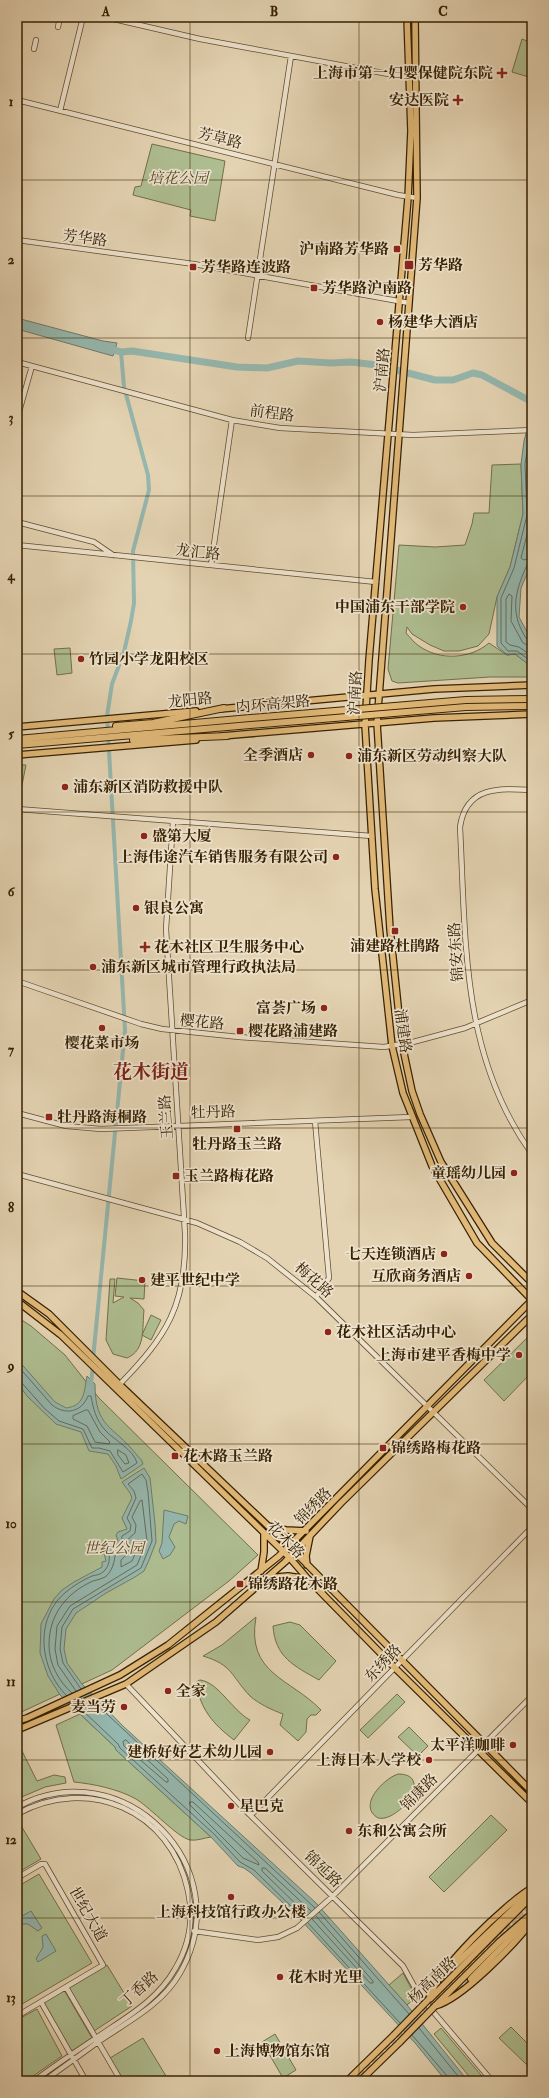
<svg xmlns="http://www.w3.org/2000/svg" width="549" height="2098" viewBox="0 0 549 2098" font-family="'IM FELL Double Pica','Noto Serif SC',serif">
  <rect width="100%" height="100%" fill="#e4d3b2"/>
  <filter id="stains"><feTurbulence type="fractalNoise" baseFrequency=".005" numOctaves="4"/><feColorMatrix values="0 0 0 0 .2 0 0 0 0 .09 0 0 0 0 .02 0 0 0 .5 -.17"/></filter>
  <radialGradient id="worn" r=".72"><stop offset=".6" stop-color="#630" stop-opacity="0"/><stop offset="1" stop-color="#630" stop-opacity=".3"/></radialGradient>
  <path fill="#aebe91" stroke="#726f48" d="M522,39l10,4v35l-20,-6z
    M152,144l73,17 -10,60 -25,-5 1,-6 -58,-15 2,-8 6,-1z
    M521,464l2,50 -13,53 -13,30 -8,37 -11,12 -19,5h-15l-14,-6 -18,-11 -5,-7 -1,6c4,4 8,10 13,13 21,15 51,13 70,-3l18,12 8,-1 17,13v10h-42l-92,6 -6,-2 -4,-12 11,-124 36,2 30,-2 7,-21 2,-11h15l3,-48z
    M70,648l2,25 -15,2 -3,-26z
    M17,765h9l-4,20 -5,13z
    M117,1278l28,3 -1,18 -14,-1 8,5 6,7c-2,18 2,40 -17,48l-14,-4 -7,-14 4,-61h5l-2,24 11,-6 -9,-1z
    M151,1315l10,5 -10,20 -9,-5z
    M17,1317l14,9 34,29 34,43 159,157 -29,26 -117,89 -95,44z
    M532,1333v39l-28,29 -20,-21z
    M256,1617c-10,57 34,61 65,93l-5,5h-5l-4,4 -1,13 -8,9 -18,-16 3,-11c-11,-4 -24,-10 -33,-18 -19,-20 -17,-31 -47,-40l19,-11z
    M290,1622l10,3 36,36 -17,19c-25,-14 -44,-23 -46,-54z
    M200,1680c18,2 32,30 50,40l-16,20c-21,-16 -34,-31 -38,-58z
    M397,1694l8,8 -37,36 -8,-8z
    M80,1714l35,33 1,3 95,87c-7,1 -14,4 -21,3 -13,-3 -38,-31 -54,-41 -18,-10 -42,-15 -62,-17l-18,-57z
    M409,1727l19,19 -10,10 -20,-19z
    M17,1745h2l18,36 17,-6 11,2 1,6 -21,4 -28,12v-23l4,-2 -4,-7z
    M398,1774c37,0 1,49 -20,44 -21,-12 5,-39 20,-44z
    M491,1815l16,15 -63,62 -15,-15z
    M20,1824l21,35 -24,14v-47z
    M39,1874l53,89 -75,44v-120z
    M107,1965l25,41 -38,25 -25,-43z
    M403,1973l13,24 -9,8 -18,-20z
    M64,1990l28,48 -20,14 -29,-49z
    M37,2009l25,47 -36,25h-9v-61z
    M511,2027l21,21 -2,5 2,8 -5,4 -28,-27z
    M441,2028l45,53h-13l-39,-47z
    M275,2034l21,36 -13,8 -21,-36z
    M143,2038l26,43h-45l-14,-23z"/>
  <path fill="#95b7ae" stroke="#6f7b68" d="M17,318l86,23 14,2 -4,13 -96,-27z
    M532,398v164l-11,26 -2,29 13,24v26l-17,-13 -8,1 -10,-9v-49l13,-30 13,-53 -2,-50 3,-23 7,-26z
    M17,1359l38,43 11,6c19,-2 18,-17 21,-32l8,8c0,44 18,41 41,70 3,4 6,5 7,10l-22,15 -5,-13 -8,-12 -19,-3 -8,-19 -25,-8 -28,-27 -11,-14z
    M144,1468l6,10 5,46 1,18 -7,18 -5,11 -9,6 -29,16 -30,20 -10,16 -2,20 3,14 15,21 41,42 193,177 91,102 61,76h-22l-30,-37 -117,-126 -48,-45 -7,-5 -6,-2 -27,-29 -95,-87 -1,-3 -55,-52 -12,-19 -8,-23 1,-29 13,-25 8,-9 12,-8 28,-15v-5l4,-1 -2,-8 5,-7 5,1 4,-6 -2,-6 2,-3 9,-3 -5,-11 10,-20 -2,-5 -8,-11z
    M164,1510l24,6 -2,8 -7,-3 -5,3 -5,13 6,10 -5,8 -7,4 -4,-8 3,-8z
    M31,1911l11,17 -4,3 -10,-7h-11v-5z
    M46,1934l10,17 -18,11 -2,-3 7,-12 -1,-11z"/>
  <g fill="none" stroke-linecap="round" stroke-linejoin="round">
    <path stroke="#666c57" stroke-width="1" d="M530,433l-5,31 2,51 -13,53 -13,30v45l7,8h9l15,11
      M532,447l-2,18 2,50 -11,43 3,2 8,-3
      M532,562l-5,3c-10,22 -17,43 -5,66 3,5 4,10 10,11
      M532,647l-9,-4 -12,-22 1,-25 -3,-2 -3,5v43l4,3 9,2 13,9
      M17,1365l35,40c13,10 29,8 36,-9h3c2,12 5,24 14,34 9,10 29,20 32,33l-14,9 -13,-21 -11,-3h-7l-9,-19 -24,-8 -15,-13 -23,-26 -4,-1
      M86,1410h2l12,22 10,10 -1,2 -14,-2 -8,-16 -14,-7v-3z
      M118,1450l8,5 3,8 -4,1 -7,-9z
      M138,1540l2,3 -8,18 -11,6v-7c8,-6 9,-15 17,-20z
      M72,1693c-14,-12 -23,-30 -23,-48 0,-30 17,-52 44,-64 4,-1 8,-2 12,-4 6,-4 9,-13 10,-21l6,-4 6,-12 8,-7 1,-8 -4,-8 8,-16 2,-1 5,41 -10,24 -67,41 -13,20 -2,23 3,16 18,26
      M67,1696c-28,-27 -33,-78 -1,-104 7,-6 17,-12 26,-16 3,-1 8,-1 11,-4 6,-5 7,-12 6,-19 7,-7 12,-1 13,-17l8,-5 1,-6 -4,-7 9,-20 -2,-7 -6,-7 14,-10 4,6 2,12 4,49 -11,27 -68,41 -11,18 -2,22 3,14 18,26
      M94,1702l221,206
      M80,1708l38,36 2,4 94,86 26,28 14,8 49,48
      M126,1740l42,39v3h-2l-42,-36 -1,-4z
      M190,1802h3l65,60 1,3 -16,-7 -53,-53z
      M319,1912l90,102
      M307,1915l-45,-44v-3h3l46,43
      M312,1919l58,64h3v-2l-57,-65
      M308,1923l92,100
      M419,2028l43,53
      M412,2035l36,42 1,4"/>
    <path stroke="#95b7ae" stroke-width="4" d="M93,1359l32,-329 -18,-314 5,-32 12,-32 7,-31 3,-18 -1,-52 16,-61 -1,-15 -24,-88 -3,-35
      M91,1384l2,-19"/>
    <path stroke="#95b7ae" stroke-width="7" d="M106,348l15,4 11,-1 105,16 30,1 31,-7 33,2 20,-1 26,3 58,15h18l20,-7 9,2 50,27"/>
    <path stroke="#c1af8e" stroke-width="6" stroke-dasharray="6 3" stroke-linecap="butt" d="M507,1931l25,-25
      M443,1984l13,-20
      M450,1993l21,-14
      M353,2081l179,-181"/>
    <defs>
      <path id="minor" d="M105,17l95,22 210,39
        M58,27l2,-10
        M34,49l2,-9
        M17,100l381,95 19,3
        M60,111l23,-94
        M17,240l177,24 215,39
        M248,338l43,-282
        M17,362l215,58 48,8 133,7 119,-5
        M17,419l15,-53
        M17,522l77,20 19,13
        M17,545l359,37
        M211,565l21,-145
        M532,790c-33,-2 -66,-4 -72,37 6,115 1,229 72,327
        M17,809l355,27
        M17,981l124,43 21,5 77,8 145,10 29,-5 52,-14 67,-28
        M17,1113l49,13 35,3 310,-12
        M315,1121l14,157 -13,19
        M17,1174l180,49 43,19 27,16 49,39 216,212
        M118,1386c49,-50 69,-81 67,-153l-19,-304 7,-108
        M126,1684l120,127 157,155 16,29 73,86
        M17,1807c106,-58 224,61 163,166 -18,32 -53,49 -82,69 -18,13 -36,26 -54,39
        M17,1814c71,-39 154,-4 171,77 6,28 2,53 -13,78 -18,32 -50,49 -79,69 -21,14 -42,28 -62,43
        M251,1815l281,-288
        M17,1878l24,-14h4l58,101 -86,51
        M194,1931l64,9 20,-3 19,-9 36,-32 199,-200
        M66,1987l55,94
        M41,2002l45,79"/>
      <path id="major" d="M407,17l4,114 -3,67 -39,462 -4,65 10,164 17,157 11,47 29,73 45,77 55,57
        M415,17l2,181 -40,525 13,206 12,115 10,47 8,23 21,48 51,81 40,40
        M220,709l214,-20 98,-4
        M17,727l179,-16
        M222,736l212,-18 98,-4
        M17,755l179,-15
        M17,1291l32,23 71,71 166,158 246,249
        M17,1301l44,34 228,222 19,22 87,89 137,135
        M268,1526l18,4 20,1
        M307,1565l-1,-9 4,-20
        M261,1571l3,-19v-18
        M267,1578l21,-2 20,3
        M17,1721l10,-3 93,-43 48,-30 111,-89 253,-256
        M17,1730l109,-46 90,-62 69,-60 56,-59 191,-188
        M429,1999c6,-28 77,-96 103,-111
        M430,1999l102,-103
        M435,2006l65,-65 30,-26
        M435,2006c27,-7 80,-62 97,-85
        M347,2081l47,-46
        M360,2081l40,-39"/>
      <path id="highway" d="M116,726l37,-3 71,-15
        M17,739l222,-20
        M133,740l94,-4
        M17,745l222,-19
        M456,1964l76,-73
        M471,1979l61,-63"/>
    </defs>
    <use href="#minor" stroke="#624d2c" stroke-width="6"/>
    <use href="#major" stroke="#362000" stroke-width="8"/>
    <use href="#highway" stroke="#362000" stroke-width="8"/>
    <use href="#minor" stroke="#ede2cd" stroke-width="4.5"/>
    <use href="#major" stroke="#e2ba79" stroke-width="5.5"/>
    <use href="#highway" stroke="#e2ba79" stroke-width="6"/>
    <defs>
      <path id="major-bridge" d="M394,2035l35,-36
        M400,2042l35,-36"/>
      <path id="highway-bridge" d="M239,719l227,-19 66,-1
        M239,726l227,-19 66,-1"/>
    </defs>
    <use href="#major-bridge" stroke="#362000" stroke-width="8" stroke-linecap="butt"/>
    <use href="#highway-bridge" stroke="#362000" stroke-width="8" stroke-linecap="butt"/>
    <use href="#major-bridge" stroke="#e2ba79" stroke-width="5.5"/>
    <use href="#highway-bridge" stroke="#e2ba79" stroke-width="6"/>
  </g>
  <path fill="none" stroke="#362000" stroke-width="1" stroke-opacity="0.55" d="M190,17v2064M359,17v2064M17,180h515M17,338h515M17,496h515M17,654h515M17,812h515M17,970h515M17,1128h515M17,1286h515M17,1444h515M17,1602h515M17,1760h515M17,1918h515"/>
  <g fill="#8f2418" stroke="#ede2cd" stroke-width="1.5">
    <path d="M500 67h4v4h4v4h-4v4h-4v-4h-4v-4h4z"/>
    <path d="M456 94h4v4h4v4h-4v4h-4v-4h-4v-4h4z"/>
    <rect x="393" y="245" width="8" height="8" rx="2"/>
    <rect x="404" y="260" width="10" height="10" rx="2"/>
    <rect x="189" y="263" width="8" height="8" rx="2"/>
    <rect x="310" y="284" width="8" height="8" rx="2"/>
    <circle cx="380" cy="322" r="4"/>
    <circle cx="463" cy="607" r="4"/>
    <circle cx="81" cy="659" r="4"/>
    <circle cx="311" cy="755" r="4"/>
    <circle cx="349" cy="756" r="4"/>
    <circle cx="65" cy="787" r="4"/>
    <circle cx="144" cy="836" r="4"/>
    <circle cx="336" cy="857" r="4"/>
    <circle cx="136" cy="908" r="4"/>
    <rect x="391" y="927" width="8" height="8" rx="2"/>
    <path d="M143 941h4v4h4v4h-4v4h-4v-4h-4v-4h4z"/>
    <circle cx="93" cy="967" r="4"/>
    <circle cx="324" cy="1008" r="4"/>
    <circle cx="102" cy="1028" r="4"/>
    <rect x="236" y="1027" width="8" height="8" rx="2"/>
    <rect x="45" y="1113" width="8" height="8" rx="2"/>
    <rect x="233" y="1125" width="8" height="8" rx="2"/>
    <circle cx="514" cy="1173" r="4"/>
    <rect x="172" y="1172" width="8" height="8" rx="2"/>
    <circle cx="444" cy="1254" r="4"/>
    <circle cx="469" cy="1276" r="4"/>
    <circle cx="142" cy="1280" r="4"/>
    <circle cx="328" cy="1332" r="4"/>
    <circle cx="519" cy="1355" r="4"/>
    <rect x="379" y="1444" width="8" height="8" rx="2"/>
    <rect x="171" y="1452" width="8" height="8" rx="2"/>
    <rect x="236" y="1580" width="8" height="8" rx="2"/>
    <circle cx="168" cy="1691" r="4"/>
    <circle cx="124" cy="1707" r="4"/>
    <circle cx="513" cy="1745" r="4"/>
    <circle cx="270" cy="1752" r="4"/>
    <circle cx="429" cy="1760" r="4"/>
    <circle cx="231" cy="1806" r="4"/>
    <circle cx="349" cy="1831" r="4"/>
    <circle cx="231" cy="1897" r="4"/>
    <circle cx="280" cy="1977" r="4"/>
    <circle cx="217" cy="2051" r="4"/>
  </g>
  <g text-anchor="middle" stroke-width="3.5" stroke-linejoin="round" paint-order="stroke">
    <g font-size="15" font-weight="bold" fill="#362000" stroke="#ede2cd" text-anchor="start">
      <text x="493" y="78" text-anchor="end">上海市第一妇婴保健院东院</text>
      <text x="449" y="105" text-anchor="end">安达医院</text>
      <text x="389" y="254" text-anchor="end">沪南路芳华路</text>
      <text x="418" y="270">芳华路</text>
      <text x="201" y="272">芳华路连波路</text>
      <text x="322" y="293">芳华路沪南路</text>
      <text x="388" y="327">杨建华大酒店</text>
      <text x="455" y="612" text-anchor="end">中国浦东干部学院</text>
      <text x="89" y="664">竹园小学龙阳校区</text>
      <text x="303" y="760" text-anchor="end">全季酒店</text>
      <text x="357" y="761">浦东新区劳动纠察大队</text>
      <text x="73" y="792">浦东新区消防救援中队</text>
      <text x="152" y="841">盛第大厦</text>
      <text x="328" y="862" text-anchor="end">上海伟途汽车销售服务有限公司</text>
      <text x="144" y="913">银良公寓</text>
      <text x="395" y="951" text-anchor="middle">浦建路杜鹃路</text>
      <text x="154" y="952">花木社区卫生服务中心</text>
      <text x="101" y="972">浦东新区城市管理行政执法局</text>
      <text x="316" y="1013" text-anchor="end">富荟广场</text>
      <text x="248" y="1036">樱花路浦建路</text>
      <text x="102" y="1048" text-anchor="middle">樱花菜市场</text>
      <text x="57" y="1122">牡丹路海桐路</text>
      <text x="237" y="1149" text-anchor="middle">牡丹路玉兰路</text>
      <text x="506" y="1178" text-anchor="end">童瑶幼儿园</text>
      <text x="184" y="1181">玉兰路梅花路</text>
      <text x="436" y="1259" text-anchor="end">七天连锁酒店</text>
      <text x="461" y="1281" text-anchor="end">互欣商务酒店</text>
      <text x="150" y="1285">建平世纪中学</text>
      <text x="336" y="1337">花木社区活动中心</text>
      <text x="511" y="1360" text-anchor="end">上海市建平香梅中学</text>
      <text x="391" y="1453">锦绣路梅花路</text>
      <text x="183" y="1461">花木路玉兰路</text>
      <text x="248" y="1589">锦绣路花木路</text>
      <text x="176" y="1696">全家</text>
      <text x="116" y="1712" text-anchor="end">麦当劳</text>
      <text x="505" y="1750" text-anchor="end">太平洋咖啡</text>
      <text x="262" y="1757" text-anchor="end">建桥好好艺术幼儿园</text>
      <text x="421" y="1765" text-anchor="end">上海日本人学校</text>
      <text x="239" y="1811">星巴克</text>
      <text x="357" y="1836">东和公寓会所</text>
      <text x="231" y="1917" text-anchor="middle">上海科技馆行政办公楼</text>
      <text x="288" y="1982">花木时光里</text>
      <text x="225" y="2056">上海博物馆东馆</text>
    </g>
    <g font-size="15" fill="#362000" stroke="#ede2cd">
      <text transform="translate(220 138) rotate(14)" y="5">芳草路</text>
      <text transform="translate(85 238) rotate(7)" y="5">芳华路</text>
      <text transform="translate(382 370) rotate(-85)" y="5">沪南路</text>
      <text transform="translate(272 413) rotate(7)" y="5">前程路</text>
      <text transform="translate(198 552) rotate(6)" y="5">龙汇路</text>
      <text transform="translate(355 693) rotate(-87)" y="5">沪南路</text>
      <text transform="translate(190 700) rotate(-6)" y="5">龙阳路</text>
      <text transform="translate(273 704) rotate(-5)" y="5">内环高架路</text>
      <text transform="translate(456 952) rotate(-94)" y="5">锦安东路</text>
      <text transform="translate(202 1022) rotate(5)" y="5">樱花路</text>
      <text transform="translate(403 1031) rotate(82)" y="5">浦建路</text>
      <text transform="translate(213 1112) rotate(-2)" y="5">牡丹路</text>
      <text transform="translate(166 1117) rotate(-94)" y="5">玉兰路</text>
      <text transform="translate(314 1280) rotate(41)" y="5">梅花路</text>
      <text transform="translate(313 1506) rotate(-45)" y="5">锦绣路</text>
      <text transform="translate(286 1540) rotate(45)" y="5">花木路</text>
      <text transform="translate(383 1663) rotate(-46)" y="5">东绣路</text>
      <text transform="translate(419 1792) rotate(-45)" y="5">锦康路</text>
      <text transform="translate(323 1869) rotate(44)" y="5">锦延路</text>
      <text transform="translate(88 1914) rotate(60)" y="5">世纪大道</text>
      <text transform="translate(432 1980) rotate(-44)" y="5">杨高南路</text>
      <text transform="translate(139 1989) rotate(-42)" y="5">丁香路</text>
    </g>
    <g font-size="15" font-style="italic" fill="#544824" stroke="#ede2cd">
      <text x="178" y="183">培花公园</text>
      <text x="114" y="1553">世纪公园</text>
    </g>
    <g font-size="19" font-weight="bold" fill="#7a1f14" stroke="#ede2cd">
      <text x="151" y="1078">花木街道</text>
    </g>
  </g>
  <rect width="549" height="2098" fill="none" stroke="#e4d3b2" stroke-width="44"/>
  <rect x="22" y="22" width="505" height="2054" fill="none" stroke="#362000" stroke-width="1.5"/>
  <g font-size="13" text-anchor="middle" font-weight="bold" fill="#362000">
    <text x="106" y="16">A</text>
    <text x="274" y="16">B</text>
    <text x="443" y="16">C</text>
    <text x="11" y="106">1</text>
    <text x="11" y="264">2</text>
    <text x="11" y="422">3</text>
    <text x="11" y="580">4</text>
    <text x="11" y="738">5</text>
    <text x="11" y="896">6</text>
    <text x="11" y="1054">7</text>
    <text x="11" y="1212">8</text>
    <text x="11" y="1370">9</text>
    <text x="11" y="1528">10</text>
    <text x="11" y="1686">11</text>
    <text x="11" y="1844">12</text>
    <text x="11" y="2002">13</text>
  </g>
  <rect width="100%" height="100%" filter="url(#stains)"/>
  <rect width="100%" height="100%" fill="url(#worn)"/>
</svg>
